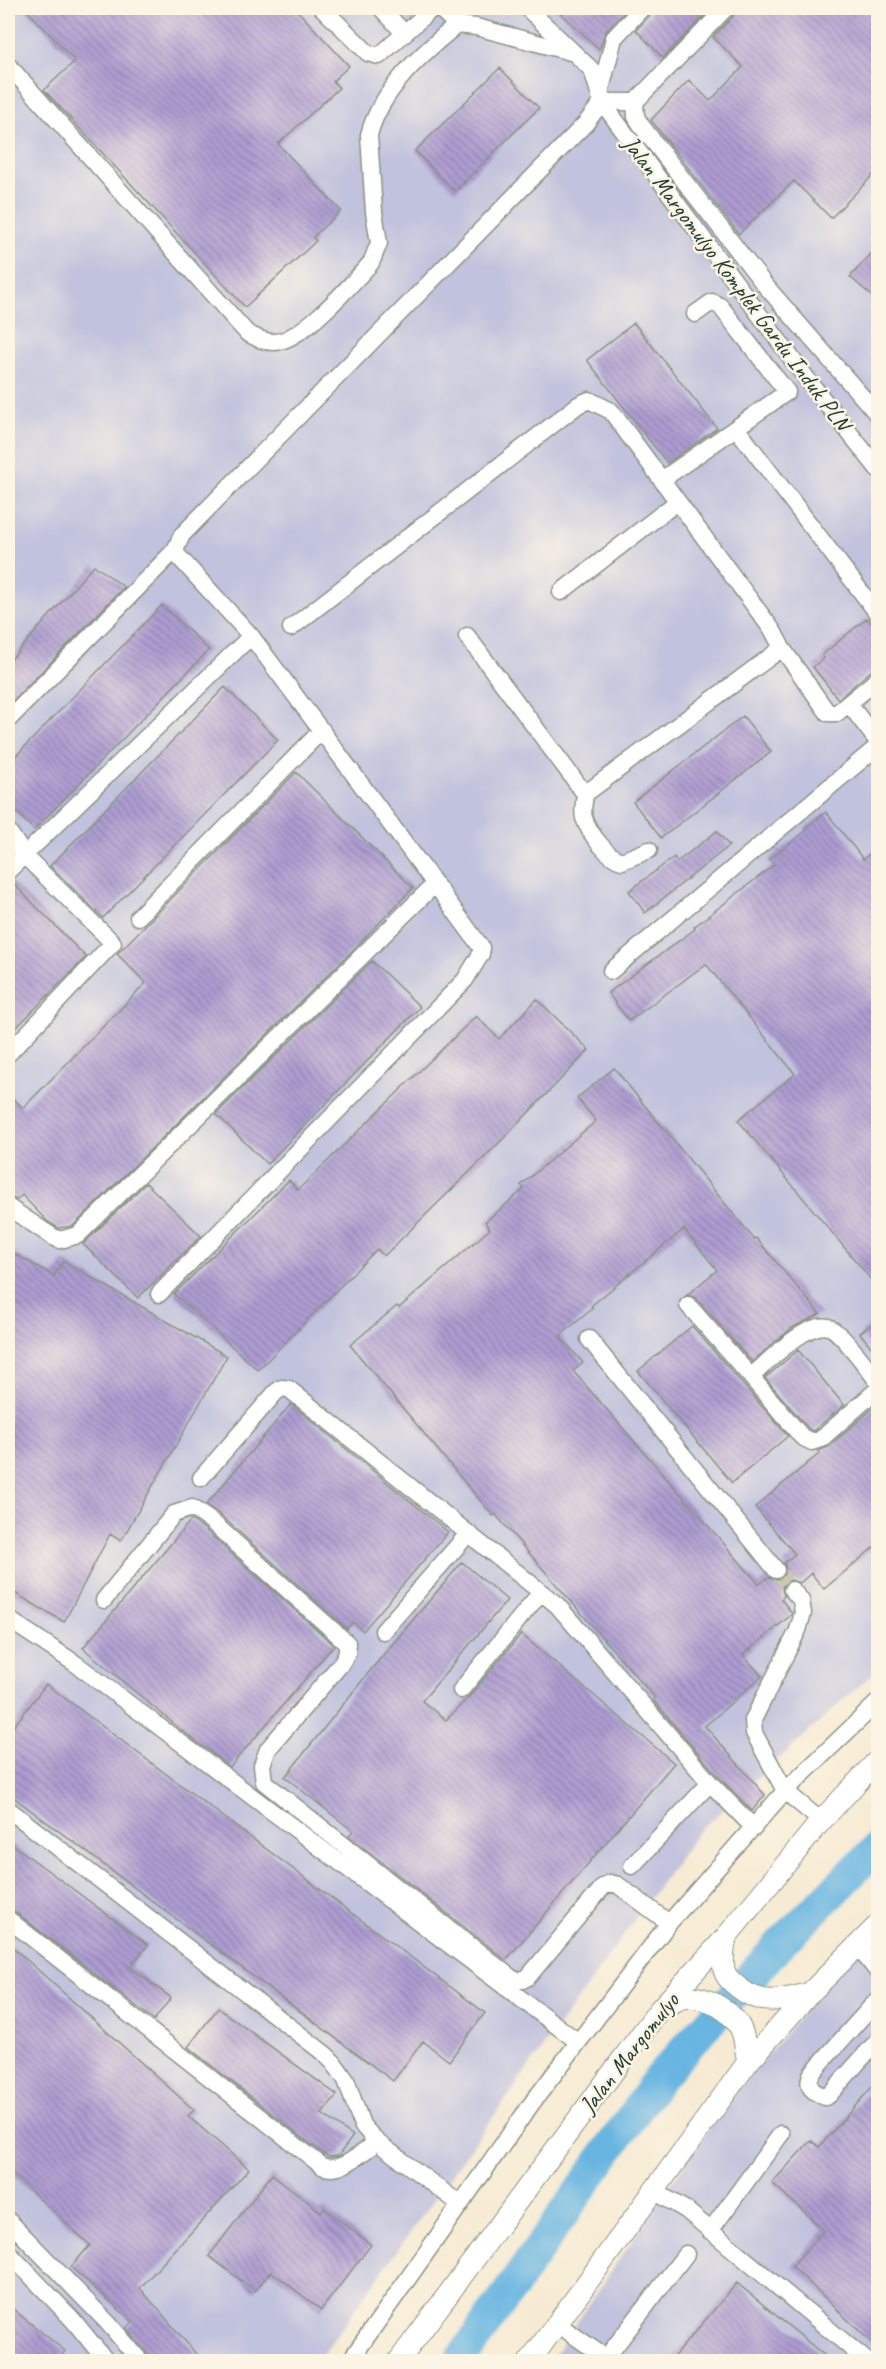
<svg xmlns="http://www.w3.org/2000/svg" width="886" height="2369" viewBox="0 0 886 2369" font-family="Caveat,sans-serif">
  <defs>
    <pattern id="building-back-hatch" width="6" height="6" patternUnits="userSpaceOnUse" patternTransform="scale(1.5)"><rect width="6" height="6" fill="#ae9cd1"/><path d="M-1 5l2 2M0 0l6 6M5-1l2 2" fill="none" stroke="#8d80aa"/></pattern>
  </defs>
  <rect width="100%" height="100%" fill="#fcf5e5"/>
  <filter id="ink" filterUnits="userSpaceOnUse"><feTurbulence type="fractalNoise" baseFrequency=".0167" numOctaves="2"/><feDisplacementMap in="SourceGraphic" scale="12" xChannelSelector="R" yChannelSelector="G"/><feConvolveMatrix kernelMatrix="1 2 1 2 8 2 1 2 1" color-interpolation-filters="sRGB"/></filter>
  <filter id="wash" filterUnits="userSpaceOnUse"><feTurbulence type="fractalNoise" baseFrequency=".008" numOctaves="4" result="noise"/><feDisplacementMap in="SourceGraphic" scale="24" xChannelSelector="R" yChannelSelector="G"/><feGaussianBlur stdDeviation="1.35" result="paint"/><feColorMatrix in="noise" values="0 0 0 0 0 0 0 0 0 0 0 0 0 0 0 0 0 1.4 0 .05"/><feComposite in="paint" operator="in"/></filter>
  <g filter="url(#wash)">
    <rect width="100%" height="100%" fill="#f6ead2"/>
    <path fill="#c1c2dd" d="M8,8h870v1661l-181,164 -379,528 -310,1z
      M878,1928v433l-328,1 173,-255 137,-161z"/>
    <g fill="none" stroke-linecap="round" stroke-linejoin="round">
      <path stroke="#68b5e1" stroke-width="32" d="M459,2362l200,-284 122,-135 97,-96"/>
    </g>
    <g id="blocks">
      <path fill="url(#building-back-hatch)" d="M25,8h270l54,58 -16,15 6,7 -61,56 63,67 -28,26 3,4 -71,66 -201,-217 31,-29z
        M555,8h73l-22,23 -7,18z
        M652,8h60l-49,50 -27,-28 14,-15z
        M736,8h143v161l-48,49 -37,-37 -55,53 -88,-114 38,-40 21,21 33,-34 -30,-30 21,-22z
        M500,68l39,40 -84,83 -40,-40z
        M879,245v57l-29,-25z
        M634,323l83,105 -50,35 -80,-103z
        M94,565l30,22 -116,119v-43z
        M162,605l47,45 -175,180 -26,-26v-40z
        M867,618l12,15v31l-41,35 -25,-32 11,-9 -2,-3z
        M225,687l53,53 -175,178 -53,-52z
        M743,716l28,36 -110,86 -28,-36z
        M296,772l117,116 -56,58 -284,280 -15,2 -11,-7 -25,-26 -5,5 -9,-3v-103l15,14 123,-125 -29,-29z
        M826,812l37,47 16,-13v443l-141,-169 57,-46 -89,-110 -77,57 -21,-28 87,-64 -1,-2 80,-62 -5,-6 38,-29 -2,-2z
        M717,831l12,15 -84,67 -16,-22 45,-34 3,5z
        M8,881h3l75,76 -78,79z
        M372,961l48,46 -153,157 -51,-50z
        M537,999l52,51 -87,90 -118,116 -7,-7 -119,121 -84,-76 115,-114 9,10 178,-174 23,23z
        M614,1068l140,171 2,-1 64,76 -28,14 -40,34 -56,-64 -9,-3 30,-25 -33,-41 -93,77 2,2 -33,28 23,27 -10,8 186,213 10,-7 8,3 6,-2 3,-9 -2,-6 11,-9 -40,-47 65,-54 -2,-2 10,-4 51,-44v140l-55,46 -13,-16 -11,10 -10,-3 -5,3 -3,4 2,9 -3,3 11,14 -1,2 -48,40 19,21 -57,50 60,69 -13,16 -34,-35 -65,-76 2,-2 -160,-184 -2,2 -143,-171 47,-39 2,2 91,-79 -5,-7 39,-33 -3,-4 75,-64 -19,-23z
        M146,1183l55,53 -63,62 -55,-54z
        M8,1250l46,26 9,-15 164,95 -106,185 -11,-7 -46,88 -56,-33z
        M879,1318v39l-19,-24z
        M692,1326l96,110 -56,47 -94,-112z
        M798,1350l46,55 -31,26 -4,-2 -44,-51z
        M291,1404l157,128 -85,99 -10,-9 -6,7 -129,-116 -12,-8z
        M191,1520l13,9 130,116 -104,122 -50,-38 -97,-81z
        M462,1562l45,38 -85,101 24,19 23,-23 52,-63 153,129 -168,197 -157,-124 4,-5 -68,-54 84,-105z
        M46,1684l439,329 -36,48 -26,-20 -30,40 -385,-288v-59z
        M8,1841l140,104 -18,22 41,31 -17,22 -140,-109 -6,-2z
        M8,1943l186,167 -6,6 61,53 -109,119 62,73h-51l-2,-6 -23,-27 7,-6 -62,-55 19,-22 -82,-75z
        M218,2008l119,87 -15,19 31,22 -15,20 -9,1 -17,-12 -124,-98z
        M879,2079v271l-87,-84 32,-36 -52,-47 39,-43 8,7z
        M272,2174l49,38 3,-4 47,37 -50,65 -50,-39 -16,20 -46,-35z
        M737,2283l94,78h-161z
        M8,2305l57,46 -9,10h-48z"/>
    </g>
  </g>
  <g filter="url(#ink)">
    <use href="#blocks" fill-opacity="0" stroke="#8a9483" stroke-width="1.5"/>
    <g fill="none" stroke-linecap="round" stroke-linejoin="round">
      <path stroke="#cbc7b2" stroke-width="16" stroke-dasharray="16 8" stroke-linecap="butt" d="M776,1570l16,20"/>
      <defs>
        <path id="minor" d="M322,8l46,45 11,3 54,-48
          M381,8l24,26
          M439,8l18,17
          M527,8l65,62 10,32 14,19 191,258 71,90
          M8,65l239,268c8,4 16,9 26,9 28,1 79,-59 98,-79l8,-20 -5,-31 -5,-77c11,-44 53,-82 88,-110l19,2 95,25
          M600,93l14,-55 28,-30
          M635,102l1,15 7,11 121,156 114,131
          M737,429l141,185
          M663,479l124,-87 -67,-86 -8,-4 -17,12
          M561,592l116,-90
          M291,628l287,-223 11,-5 22,11 162,220 9,17 46,65h9l41,-34
          M467,636l118,158c-1,8 -3,17 -1,24 5,15 24,40 38,43l27,-11
          M849,704l29,38
          M8,720l167,-170
          M585,794l197,-146
          M8,831l16,24 89,88 -105,111
          M8,871l243,-235 -73,-80 -3,-6 7,-15 404,-412 16,-21h33l91,-94
          M138,917l184,-187
          M611,971l267,-225
          M8,1207l45,30 7,3 18,-5 357,-351 -184,-248
          M159,1294l306,-314 16,-26v-7l-46,-63
          M688,1305l63,72
          M589,1339l187,231
          M878,1382c-8,-11 -39,-53 -50,-55 -21,-6 -62,36 -77,50l51,60 10,5 9,-3 57,-50
          M201,1478l75,-86 6,-4 7,1 268,216 153,178 44,45
          M792,1590l9,10 2,13 -5,17 -45,90 1,13 31,58 36,30
          M104,1600l70,-86 18,-6 19,13 136,122v11l-7,11 -72,84 -6,16 2,17 250,198h8l6,-3 75,-90 7,-4 8,2 51,38
          M8,1619l68,45 501,377
          M383,1631l85,-97
          M461,1690l80,-98
          M8,1809l317,245 9,9 12,17 16,45 15,17 83,62
          M632,1866l78,-83
          M8,1919l314,247c18,9 40,-14 55,-24
          M858,1947l20,25
          M878,1999l-66,74c-7,14 1,19 13,24l4,-2 49,-55
          M654,2191l32,19 182,152
          M8,2220l100,103 33,39
          M710,2231l71,-97
          M8,2252l65,68 34,42
          M556,2323l50,35 80,-104
          M349,2362l183,-259 137,-180 116,-132 93,-89"/>
        <path id="major" d="M726,1937c-2,11 -4,22 -2,33 2,8 9,13 15,18 24,19 43,12 71,5
          M665,2007c5,-3 11,-7 17,-9 23,-5 55,15 61,37 2,8 3,18 5,27
          M398,2362l261,-352 67,-73 95,-116 57,-61
          M529,2362l219,-300 62,-69 68,-68"/>
      </defs>
      <use href="#minor" stroke="#8a9483" stroke-width="19"/>
      <use href="#major" stroke="#8a9483" stroke-width="23"/>
      <use href="#minor" stroke="#fff" stroke-width="16"/>
      <use href="#major" stroke="#fff" stroke-width="21"/>
    </g>
  </g>
  <g text-anchor="middle" stroke-width="5" stroke-linejoin="round" paint-order="stroke">
    <g font-size="24" fill="#1f3d34" stroke="#fcf5e5">
      <text transform="translate(737 283) rotate(53)" y="8">Jalan Margomulyo Komplek Gardu Induk PLN</text>
      <text transform="translate(629 2053) rotate(-52)" y="8">Jalan Margomulyo</text>
    </g>
  </g>
  <rect width="886" height="2369" fill="none" stroke="#fcf5e5" stroke-width="30"/>
</svg>
